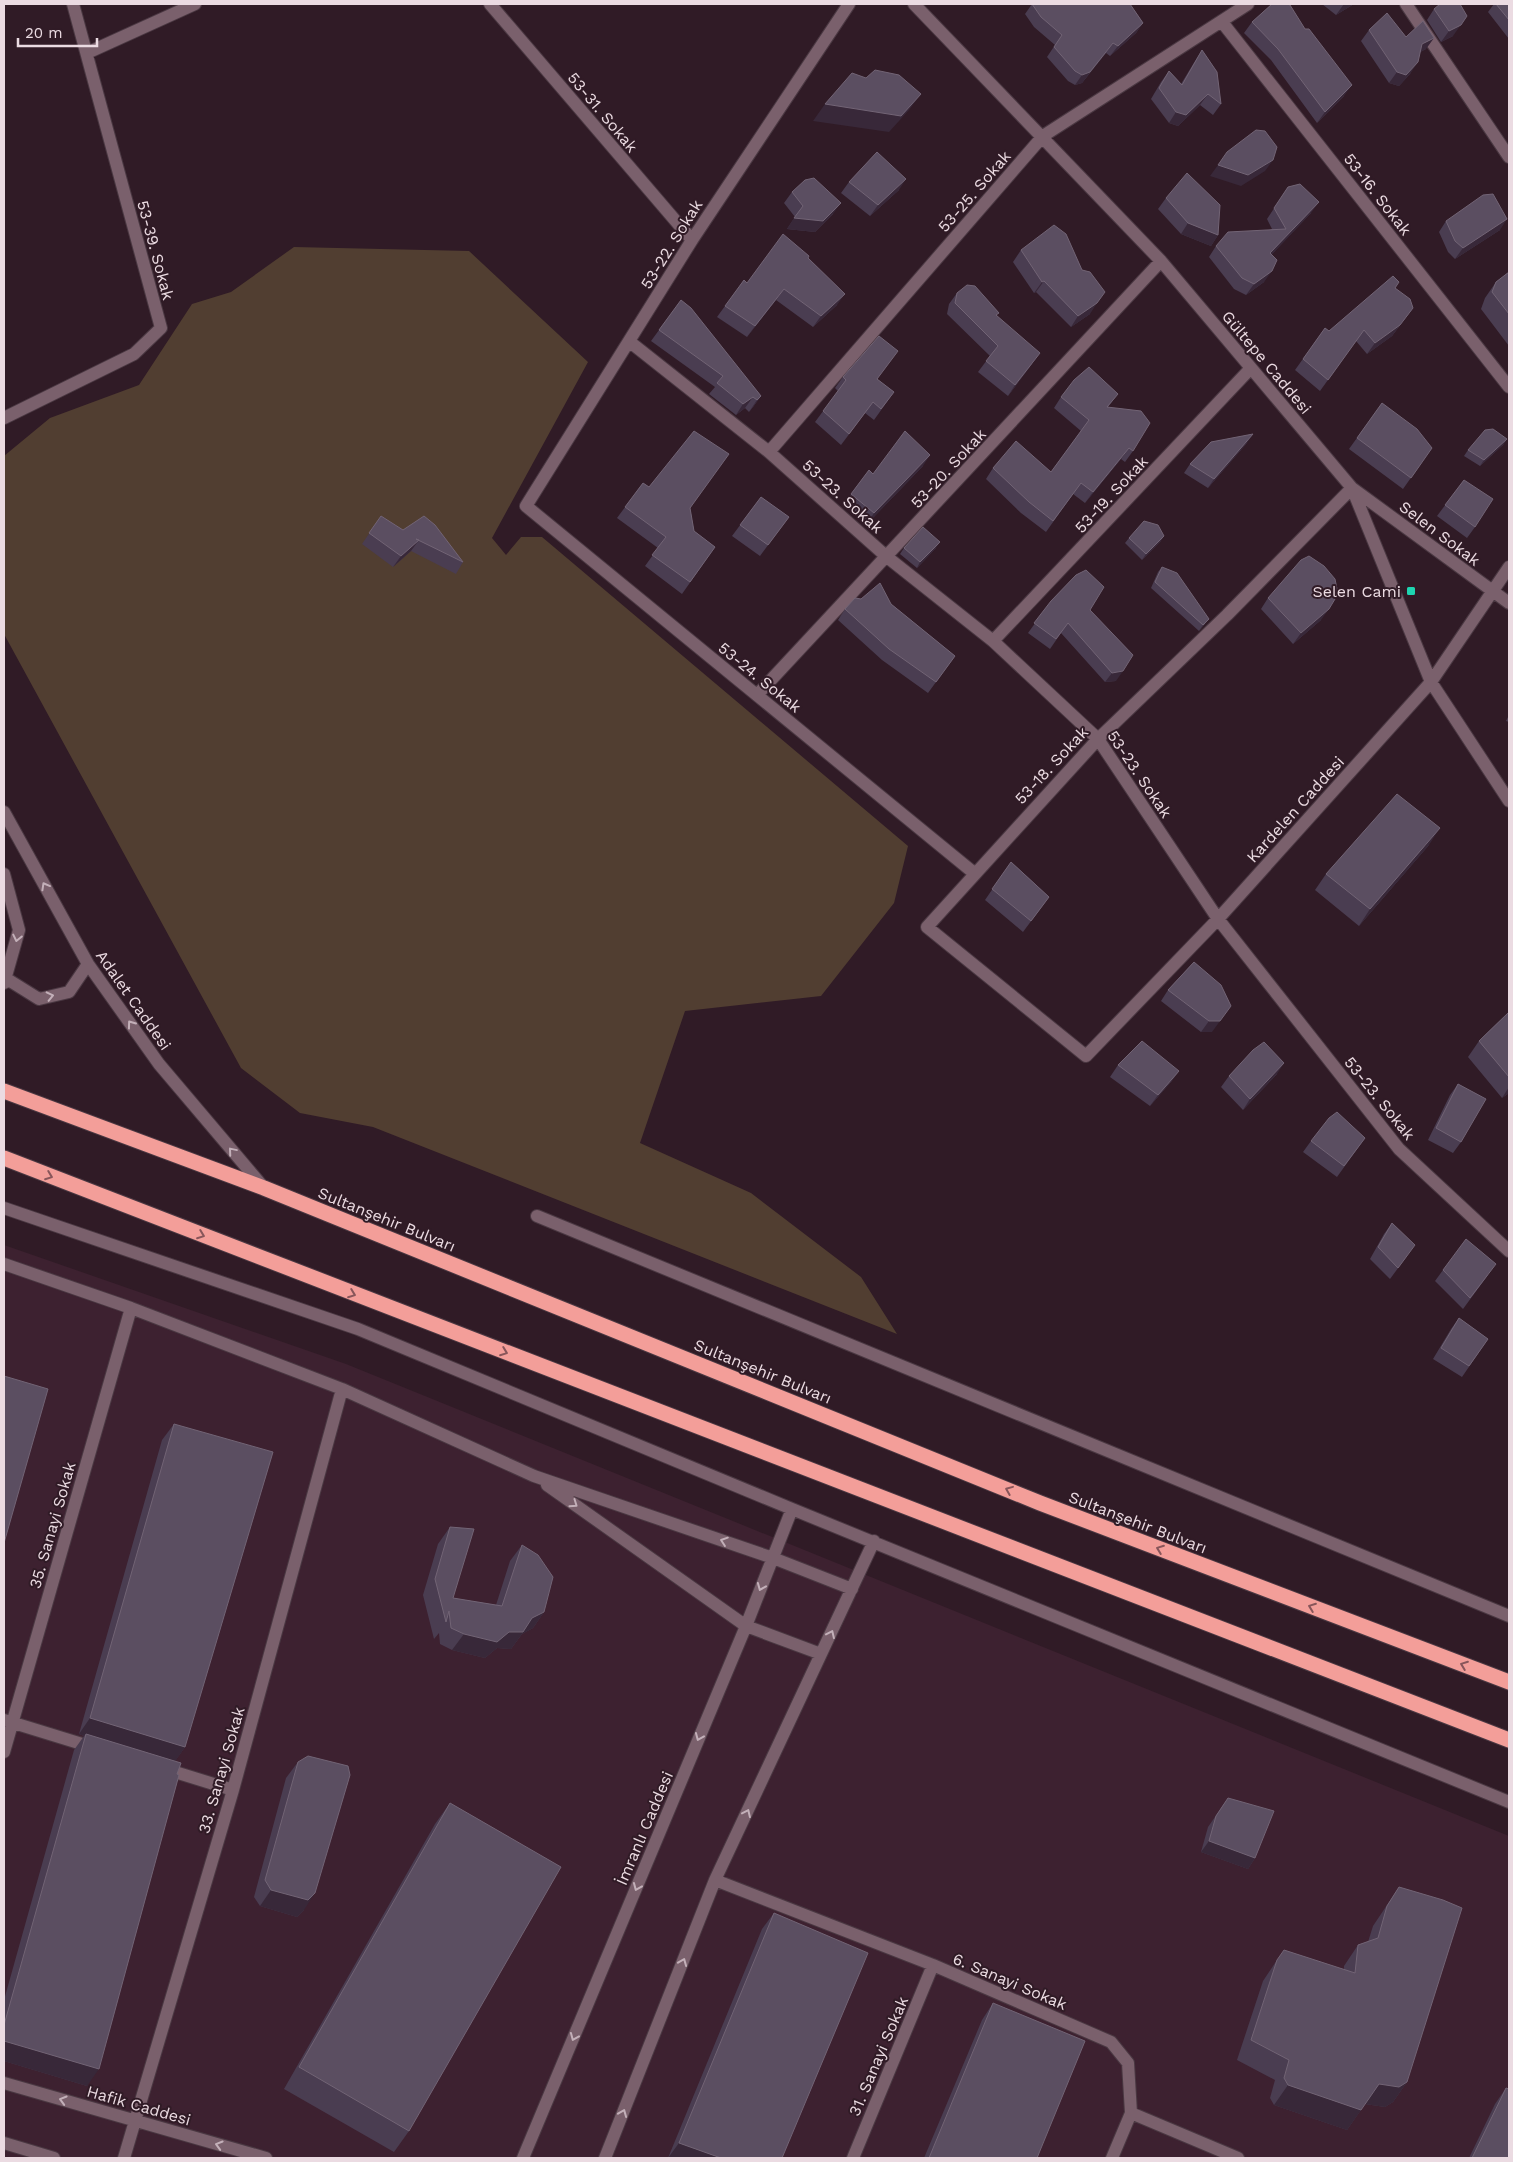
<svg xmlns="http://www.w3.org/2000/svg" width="1513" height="2162" viewBox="0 0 1513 2162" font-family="'Work Sans',sans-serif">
  <rect width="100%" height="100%" fill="#301b26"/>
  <path fill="#3d2130" d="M4,1245l342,119 1163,472v322h-1505z"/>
  <path fill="#513e31" d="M294,247l175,4 119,111 -96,176 14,17 15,-18h21l366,309 -14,57 -73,93 -136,15 -45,132 111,50 110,84 36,57 -524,-207 -73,-14 -59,-45 -237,-434v-178l46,-38 89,-33 53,-81 39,-12z"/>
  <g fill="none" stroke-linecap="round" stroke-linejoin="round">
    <defs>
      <path id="minor" d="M490,4l202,236
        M849,4l-157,236 -166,266 448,367
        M914,4l247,257 191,227 79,194 78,119
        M1406,4l103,153
        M1222,22l287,365
        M87,53l108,-49
        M630,342l139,110 118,105 106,84 105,98 120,180 181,230 110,102
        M4,418l130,-64 27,-26 -88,-324
        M769,452l274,-316 205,-132
        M1352,488l-125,127 -129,124 -171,188 159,129 132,-137 213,-237 78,-115
        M1352,488l157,115
        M993,641l258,-273
        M757,695l404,-434
        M4,812l84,152 71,100 105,124
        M4,874l15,56 -15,53
        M7,979l32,20 30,-7 19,-28
        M4,1208l354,121 434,180 717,293
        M537,1216l972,400
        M4,1264l127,44 211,81 192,87 239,82 79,31
        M547,1485l199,141 75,28
        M4,1720l91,28
        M4,1752l127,-444
        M162,1768l71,22
        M715,1880l218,85 178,77 17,21 3,50 107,45
        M4,2083l262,75
        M4,2143l50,15
        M124,2158l109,-368 109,-401
        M523,2158l223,-532 46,-117
        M605,2158l110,-278 159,-339
        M853,2158l80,-193
        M1112,2158l19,-45"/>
      <path id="highway" d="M4,1091l260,97 776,315 469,179
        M4,1158l1505,582"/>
    </defs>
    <use href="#minor" stroke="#4a3842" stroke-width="14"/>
    <use href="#highway" stroke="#4a3842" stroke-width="17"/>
    <use href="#minor" stroke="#7a606c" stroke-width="12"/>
    <use href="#highway" stroke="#f39e99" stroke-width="15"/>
  </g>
  <path fill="#4a3d51" d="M1032,4h98l13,19 -7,10 -26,23 -4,-3 -24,30 -7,2 -7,-4 -21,-24 8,-12 -21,-18 -9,-13z
    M1322,4h32l-18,11z
    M1494,4h15v35l-21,-27z
    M1434,9l19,27 -12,6 -14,-22z
    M1252,22l53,7 39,67 -27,27 -46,-63 -27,-27z
    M1369,30l37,7 20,12 -6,3 -10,22 -11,12 -10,-3 -28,-42z
    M1202,50l19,54 -8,11 -13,-10 -22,21 -9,-3 -18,-24 10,-17 8,-11 12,13 14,-23z
    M849,182l50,8 -29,26 -29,-23z
    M1288,187l23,26 -39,41 -8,28 -18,13 -12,-6 -25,-32 7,-11 56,-17 -5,-10z
    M792,192l41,22 -18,18 -28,-3 8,-12 -11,-14z
    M1166,198l52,37 -7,11 -30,-12 -23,-25z
    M1446,221l54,9 -45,29 -7,-7 -9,-20z
    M1021,250l61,20 8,44 -19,13 -35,-35 -2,1 -21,-31z
    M808,258l29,47 -24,22 -37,-27 -29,37 -30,-20 27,-37 3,3z
    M1509,272v74l-28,-37 4,-11 11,-16z
    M1395,288l18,20 -21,28 -25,18 -11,-13 -36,50 -25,-21 30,-42 4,3z
    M957,293l39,23 36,48 -24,32 -30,-24 12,-16 -43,-42 2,-10z
    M681,300l80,96 -8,11 -4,5 -4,-4 -9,7 -27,-21 6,-7 -64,-46z
    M843,377l34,2 17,13 -20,28 -9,-7 -24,32 -26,-23 23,-31 -3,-3z
    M1118,394l-10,13 25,44 -8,11 -4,-3 -36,44 -12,-9 -27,38 -25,-19 -35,-34 7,-11 58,4 30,-41 -27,-23 7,-11z
    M1382,403l50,45 -29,41 -54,-40z
    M1507,439l-4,6 -23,21 -16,-10 4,-6z
    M1247,443l-39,45 -24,-15 6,-9z
    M923,466l-56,58 -24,-19 26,-35 4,4z
    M1464,480l11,47 -8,11 -30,-22z
    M643,483l6,4 41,21 4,23 21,16 -33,47 -37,-28 13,-18 -41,-30z
    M761,497l28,20 -29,39 -28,-20z
    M381,516l22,14 60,32 -7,12 -45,-23 -18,16 -31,-23z
    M1164,536l-4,6 -18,18 -17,-17 4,-5z
    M904,548h32l-19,20 -17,-14z
    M1162,567l43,57 -6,7 -48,-43 7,-16z
    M1268,598l53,22 -28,24 -32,-35z
    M861,599l30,5 64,52 -27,37 -46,-33 -44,-40 7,-11z
    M1051,601l39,9 26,71 -11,1 -44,-49 -11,16 -22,-16z
    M1509,715v7l-3,-1z
    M1429,845l-70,81 -44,-36 11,-16z
    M1011,862l38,35 -26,35 -38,-32z
    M1194,962l18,70h-11l-40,-31 7,-11z
    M1509,1012v81l-7,5 -34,-41 11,-16z
    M1118,1065l61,6 -8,11 -21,24 -40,-29z
    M1277,1074l-34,36 -22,-23 8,-11z
    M1458,1084l3,58 -8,11 -25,-13 22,-45z
    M1365,1138l-28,39 -34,-25 8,-11z
    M1392,1223l15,33 -17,23 -20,-20 14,-25z
    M1443,1270l45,5 -25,34 -28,-28z
    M1459,1318l29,21 -26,38 -29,-18 18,-30z
    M174,1424l11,323 -10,14 -88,325 -83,-25v-61l70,-250 10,-14 -5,-2 83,-294z
    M450,1527l3,71 43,7 14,-44 12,-16 22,67 -11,16 -11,6 -11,15 -14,-1 -12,10 -33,-8 -12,-6 -1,-11 -5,6 -11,-44 15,-51z
    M298,1762l6,148 -7,7 -37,-11 -6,-9 32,-119z
    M1228,1798l27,60 -7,11 -47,-17 7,-25z
    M450,1803l-41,328 -15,21 -110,-63 151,-265z
    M1399,1887l8,195 -14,20 -8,5 -20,-3 -18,26 -73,-25 -4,-7 5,-18 -38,-20 26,-79 14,-21 67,9v-3l14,-21 10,-3 5,-16z
    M774,1913l8,245h-114l94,-229z
    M993,2003l44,155h-113l58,-138z
    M1506,2088l3,70h-40l26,-54z"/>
  <path fill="#382839" d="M1344,4h10l-18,11z
    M1467,16l-14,20 -12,6 8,-11z
    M1143,23l-7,10 -26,23 8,-10z
    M1434,38l-8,11 -12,6 8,-11z
    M1113,43l-31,40 -7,2 7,-10z
    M1418,62l-8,12 -11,12 -10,-3 8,-11z
    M1352,85l-8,11 -27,27 8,-11z
    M921,94l-12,16 -20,22 -76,-11 12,-17z
    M1208,94l-8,11 -22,21 -9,-3 7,-11z
    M1273,160l-8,11 -24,15 -31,-10 8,-11z
    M906,179l-7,11 -29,26 8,-11z
    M1319,202l-8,11 -48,51 7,-11z
    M841,203l-8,11 -18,18 -28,-3 7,-11z
    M1507,219l-7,11 -45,29 8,-11z
    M1188,223l30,12 -7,11 -30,-12z
    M1272,271l-8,11 -18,13 8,-11z
    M1044,281l-8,11 -2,1 8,-11z
    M784,289l-8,11 -29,37 8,-11z
    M845,294l-8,11 -24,22 8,-11z
    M1097,303l-7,11 -19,13 7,-11z
    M1413,308l-21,28 -25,18 8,-11z
    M1040,353l-8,11 -24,32 7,-11z
    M761,396l-8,11 -4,5 8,-12z
    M753,397l-8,11 -9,7 7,-11z
    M1253,434l-6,9 -39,45 6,-9z
    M1507,439l-4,6 -23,21 4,-6z
    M1129,448l-8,11 -36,44 8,-11z
    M930,455l-7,11 -56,58 7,-11z
    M1164,536l-4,6 -18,18 4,-6z
    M419,540l-8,11 -18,16 8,-11z
    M940,542l-4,6 -19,20 3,-6z
    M1329,609l-8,11 -28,24 8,-11z
    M1209,619l-4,5 -6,7 4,-6z
    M1123,671l-7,10 -11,1 7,-9z
    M1440,828l-11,17 -70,81 11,-17z
    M1231,1006l-19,26h-11l8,-11z
    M1284,1063l-7,11 -34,36 7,-11z
    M1179,1071l-8,11 -21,24 8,-11z
    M1509,1087v6l-7,5z
    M544,1612l-11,16 -11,6 -11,15 -14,-1 -12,10 -33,-8 12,-16 68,-16z
    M90,1718l95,29 -11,16 -88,-29 -2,2 -5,-2z
    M1209,1841l46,17 -7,11 -47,-17z
    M271,1890l44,3 -11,17 -7,7 -37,-11z
    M4,2041l95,28 -12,17 -83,-25z
    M1407,2082l-14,20 -8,5 -20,-3 14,-20z
    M1288,2085l73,25 -14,20 -73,-25z
    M679,2143l42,15h-53z"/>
  <path fill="#5b4e61" stroke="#726475" d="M1032,4h98l13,19 -25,23 -5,-3 -23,29 -8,3 -7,-4 -21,-24 8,-12 -21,-18z
    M1272,4h15l3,1 15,24h4l43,56 -27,27 -47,-63 -26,-27z
    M1440,4h20l7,12 -6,9 -12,6 -15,-22z
    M1496,4h13v16z
    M1387,13l19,24 17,-16 11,17 -12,6 -4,18 -12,13 -9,-3 -28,-42z
    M1202,50l15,22 4,32 -13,-10 -22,21 -10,-3 -17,-24 10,-17 13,14z
    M875,70l24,5 22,19 -20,22 -76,-12 27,-31 14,5z
    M1256,130l9,1 12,16 -4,13 -25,15 -30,-10 9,-13z
    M877,152l29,27 -28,26 -29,-23z
    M1187,173l33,32 -2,30 -30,-12 -22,-25z
    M814,178l27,25 -18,18 -29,-3 9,-12 -11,-14 13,-12z
    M1300,184l19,18 -49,51 7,7 -5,11 -18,13 -12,-6 -26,-32 12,-14 58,-3 -12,-21 14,-21z
    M1493,194l14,25 -44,29 -8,-7 -9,-20 37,-26z
    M1054,225l12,9 16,36 8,2 15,20 -8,11 -19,13 -34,-35 -2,1 -21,-32z
    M783,234l26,22 -1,2 37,36 -24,22 -37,-27 -29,37 -30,-20 19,-26 3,3z
    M1509,272v42l-17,-22 4,-10z
    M1393,276l6,6 -4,6 15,11 3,9 -13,17 -25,18 -11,-13 -36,50 -25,-21 22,-31 4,3z
    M967,285l8,1 24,27 -3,2 44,38 -25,32 -29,-24 12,-15 -43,-43 2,-10z
    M681,300l10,8 70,88 -4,4 -4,-3 -10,7 -26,-21 6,-7 -64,-46z
    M879,336l19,15 -21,28 17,13 -13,17 -8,-7 -24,32 -26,-23 23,-31 -3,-3z
    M1089,367l29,27 -11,13 34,4 9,12 -17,28 -4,-3 -36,44 -12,-9 -28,38 -24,-19 -36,-34 23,-27 35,31 38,-52 -28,-23 13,-17z
    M1382,403l35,26 15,19 -21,30 -54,-40z
    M1493,429l14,10 -23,21 -16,-10 17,-20z
    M694,431l35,23 -39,54 4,23 21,16 -25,35 -38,-27 14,-18 -41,-30 18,-24 6,4z
    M905,431l25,24 -56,58 -23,-19 18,-24 4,4z
    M1253,434l-39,45 -24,-15 21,-22z
    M1464,480l29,19 -18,28 -30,-22z
    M761,497l28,20 -21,28 -28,-20z
    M381,516l22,14 21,-14 11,9 28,37 -47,-23 3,1 -18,16 -32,-23z
    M1144,521l14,4 6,11 -18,18 -17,-16z
    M923,527l17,15 -20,20 -16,-14z
    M1309,556l15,10 11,13 3,15 -9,15 -28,24 -33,-35 33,-38z
    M1162,567l15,6 32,46 -6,6 -48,-43z
    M1086,570l18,17 -14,23 43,45 -10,16 -11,2 -44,-50 -12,16 -22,-16 17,-22 25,-26z
    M880,583l11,21 64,52 -19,26 -47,-33 -44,-40 10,-11 6,1z
    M1397,794l43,34 -70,81 -44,-35z
    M1011,862l38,35 -18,24 -39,-32z
    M1194,962l27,23 10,21 -11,15h-11l-41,-31z
    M1509,1012v65l-30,-36z
    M1142,1041l37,30 -21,24 -40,-30z
    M1264,1042l20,21 -34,36 -21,-23 24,-26z
    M1458,1084l28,15 -25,43 -25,-14z
    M1337,1112l28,26 -21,28 -33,-25 18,-23z
    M1392,1223l23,22 -17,23 -20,-21z
    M1466,1239l30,25 -26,34 -27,-28z
    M1459,1318l29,21 -19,27 -28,-18z
    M4,1376l44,13 -44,154z
    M174,1424l99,28 -88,295 -95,-29z
    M450,1527l24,2 -21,69 49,8 20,-61 16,10 15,22 -9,35 -12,6 -9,14h-14l-12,10 -33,-8 -13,-6 -2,-17 -3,11 -11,-43z
    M86,1734l95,29 -4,11 2,1 -80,294 -95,-28v-16z
    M308,1756l40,10 2,9 -35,118 -7,7 -37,-10 -6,-10 33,-118z
    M1228,1798l46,13 -19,47 -46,-17 7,-25z
    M450,1803l111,64 -152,264 -110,-64z
    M1399,1887l44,13 19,8 -55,174 -8,5 -20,-3 -18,26 -73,-25 -4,-7 5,-18 -38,-20 26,-80 7,-10 71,23 3,-28 20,-7 9,-32z
    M774,1913l94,40 -86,205h-61l-42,-15z
    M993,2003l92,38 -48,117h-108z
    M1506,2088l3,1v69h-37z"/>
  <defs><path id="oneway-chevron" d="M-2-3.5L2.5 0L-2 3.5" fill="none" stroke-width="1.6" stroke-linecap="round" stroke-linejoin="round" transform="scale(1.25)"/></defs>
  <g stroke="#c3b0b9">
    <use href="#oneway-chevron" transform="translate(45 886) rotate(-119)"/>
    <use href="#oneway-chevron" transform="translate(17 938) rotate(102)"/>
    <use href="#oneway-chevron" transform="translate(50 996) rotate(-13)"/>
    <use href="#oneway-chevron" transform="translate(131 1024) rotate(-126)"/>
    <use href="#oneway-chevron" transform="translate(232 1151) rotate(-130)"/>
    <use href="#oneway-chevron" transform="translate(574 1504) rotate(35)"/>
    <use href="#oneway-chevron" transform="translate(724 1541) rotate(-161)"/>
    <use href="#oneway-chevron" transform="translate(761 1587) rotate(112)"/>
    <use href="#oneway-chevron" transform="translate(831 1634) rotate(-65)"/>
    <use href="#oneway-chevron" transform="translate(699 1737) rotate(113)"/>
    <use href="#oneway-chevron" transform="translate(747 1813) rotate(-65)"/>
    <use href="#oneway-chevron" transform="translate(637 1887) rotate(113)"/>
    <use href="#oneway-chevron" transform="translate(683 1962) rotate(-68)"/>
    <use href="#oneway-chevron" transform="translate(574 2037) rotate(113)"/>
    <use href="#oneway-chevron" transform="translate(63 2100) rotate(-164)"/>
    <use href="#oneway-chevron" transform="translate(623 2113) rotate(-68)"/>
    <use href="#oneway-chevron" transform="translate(219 2145) rotate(-164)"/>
  </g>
  <g stroke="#88565a">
    <use href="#oneway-chevron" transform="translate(49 1176) rotate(21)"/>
    <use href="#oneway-chevron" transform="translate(201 1235) rotate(21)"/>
    <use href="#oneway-chevron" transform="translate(352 1294) rotate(21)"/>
    <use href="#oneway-chevron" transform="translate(504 1352) rotate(21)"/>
    <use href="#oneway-chevron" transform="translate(1009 1490) rotate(-158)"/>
    <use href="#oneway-chevron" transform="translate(1160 1549) rotate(-159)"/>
    <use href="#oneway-chevron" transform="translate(1312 1607) rotate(-159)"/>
    <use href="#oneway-chevron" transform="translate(1464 1665) rotate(-159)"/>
  </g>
  <rect fill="#1ed5b1" stroke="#301b26" stroke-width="2" x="1406" y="586" width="10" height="10" rx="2.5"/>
  <g text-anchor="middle" stroke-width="4" stroke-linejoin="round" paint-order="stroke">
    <g font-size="16" fill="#ebdbe2" stroke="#301b26">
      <text transform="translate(603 112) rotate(50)" y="6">53-31. Sokak</text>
      <text transform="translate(974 191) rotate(-49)" y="6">53-25. Sokak</text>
      <text transform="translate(1378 194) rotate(52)" y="6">53-16. Sokak</text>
      <text transform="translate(671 244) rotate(-58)" y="6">53-22. Sokak</text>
      <text transform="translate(156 250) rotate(75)" y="6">53-39. Sokak</text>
      <text transform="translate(1267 362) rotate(50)" y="6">Gültepe Caddesi</text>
      <text transform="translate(948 468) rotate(-47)" y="6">53-20. Sokak</text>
      <text transform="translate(1111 494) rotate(-47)" y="6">53-19. Sokak</text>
      <text transform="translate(843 496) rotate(42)" y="6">53-23. Sokak</text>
      <text transform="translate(1440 533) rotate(37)" y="6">Selen Sokak</text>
      <text transform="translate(760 677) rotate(39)" y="6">53-24. Sokak</text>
      <text transform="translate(1051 765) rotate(-47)" y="6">53-18. Sokak</text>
      <text transform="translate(1140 774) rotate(56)" y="6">53-23. Sokak</text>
      <text transform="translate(1295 809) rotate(-48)" y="6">Kardelen Caddesi</text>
      <text transform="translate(134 1000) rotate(55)" y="6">Adalet Caddesi</text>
      <text transform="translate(1380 1098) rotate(51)" y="6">53-23. Sokak</text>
      <text transform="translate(387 1219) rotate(22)" y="6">Sultanşehir Bulvarı</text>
      <text transform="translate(763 1371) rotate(22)" y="6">Sultanşehir Bulvarı</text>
      <text transform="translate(1138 1522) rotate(21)" y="6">Sultanşehir Bulvarı</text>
      <text transform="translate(52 1525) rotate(-74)" y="6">35. Sanayi Sokak</text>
      <text transform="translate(221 1770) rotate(-74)" y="6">33. Sanayi Sokak</text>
      <text transform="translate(644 1828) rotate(-67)" y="6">İmranlı Caddesi</text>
      <text transform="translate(1010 1981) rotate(23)" y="6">6. Sanayi Sokak</text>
      <text transform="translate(878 2056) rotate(-67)" y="6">31. Sanayi Sokak</text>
      <text transform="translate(139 2105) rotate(16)" y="6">Hafik Caddesi</text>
    </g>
    <g font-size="16" fill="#ebdbe2" stroke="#301b26" text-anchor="end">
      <text x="1401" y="597">Selen Cami</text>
    </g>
  </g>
  <rect width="1513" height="2162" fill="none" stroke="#ebdbe2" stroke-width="10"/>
  <path d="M18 38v8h79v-8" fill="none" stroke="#ebdbe2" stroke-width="2.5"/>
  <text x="25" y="38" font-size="15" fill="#ebdbe2" stroke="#301b26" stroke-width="4" paint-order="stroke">20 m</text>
</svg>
